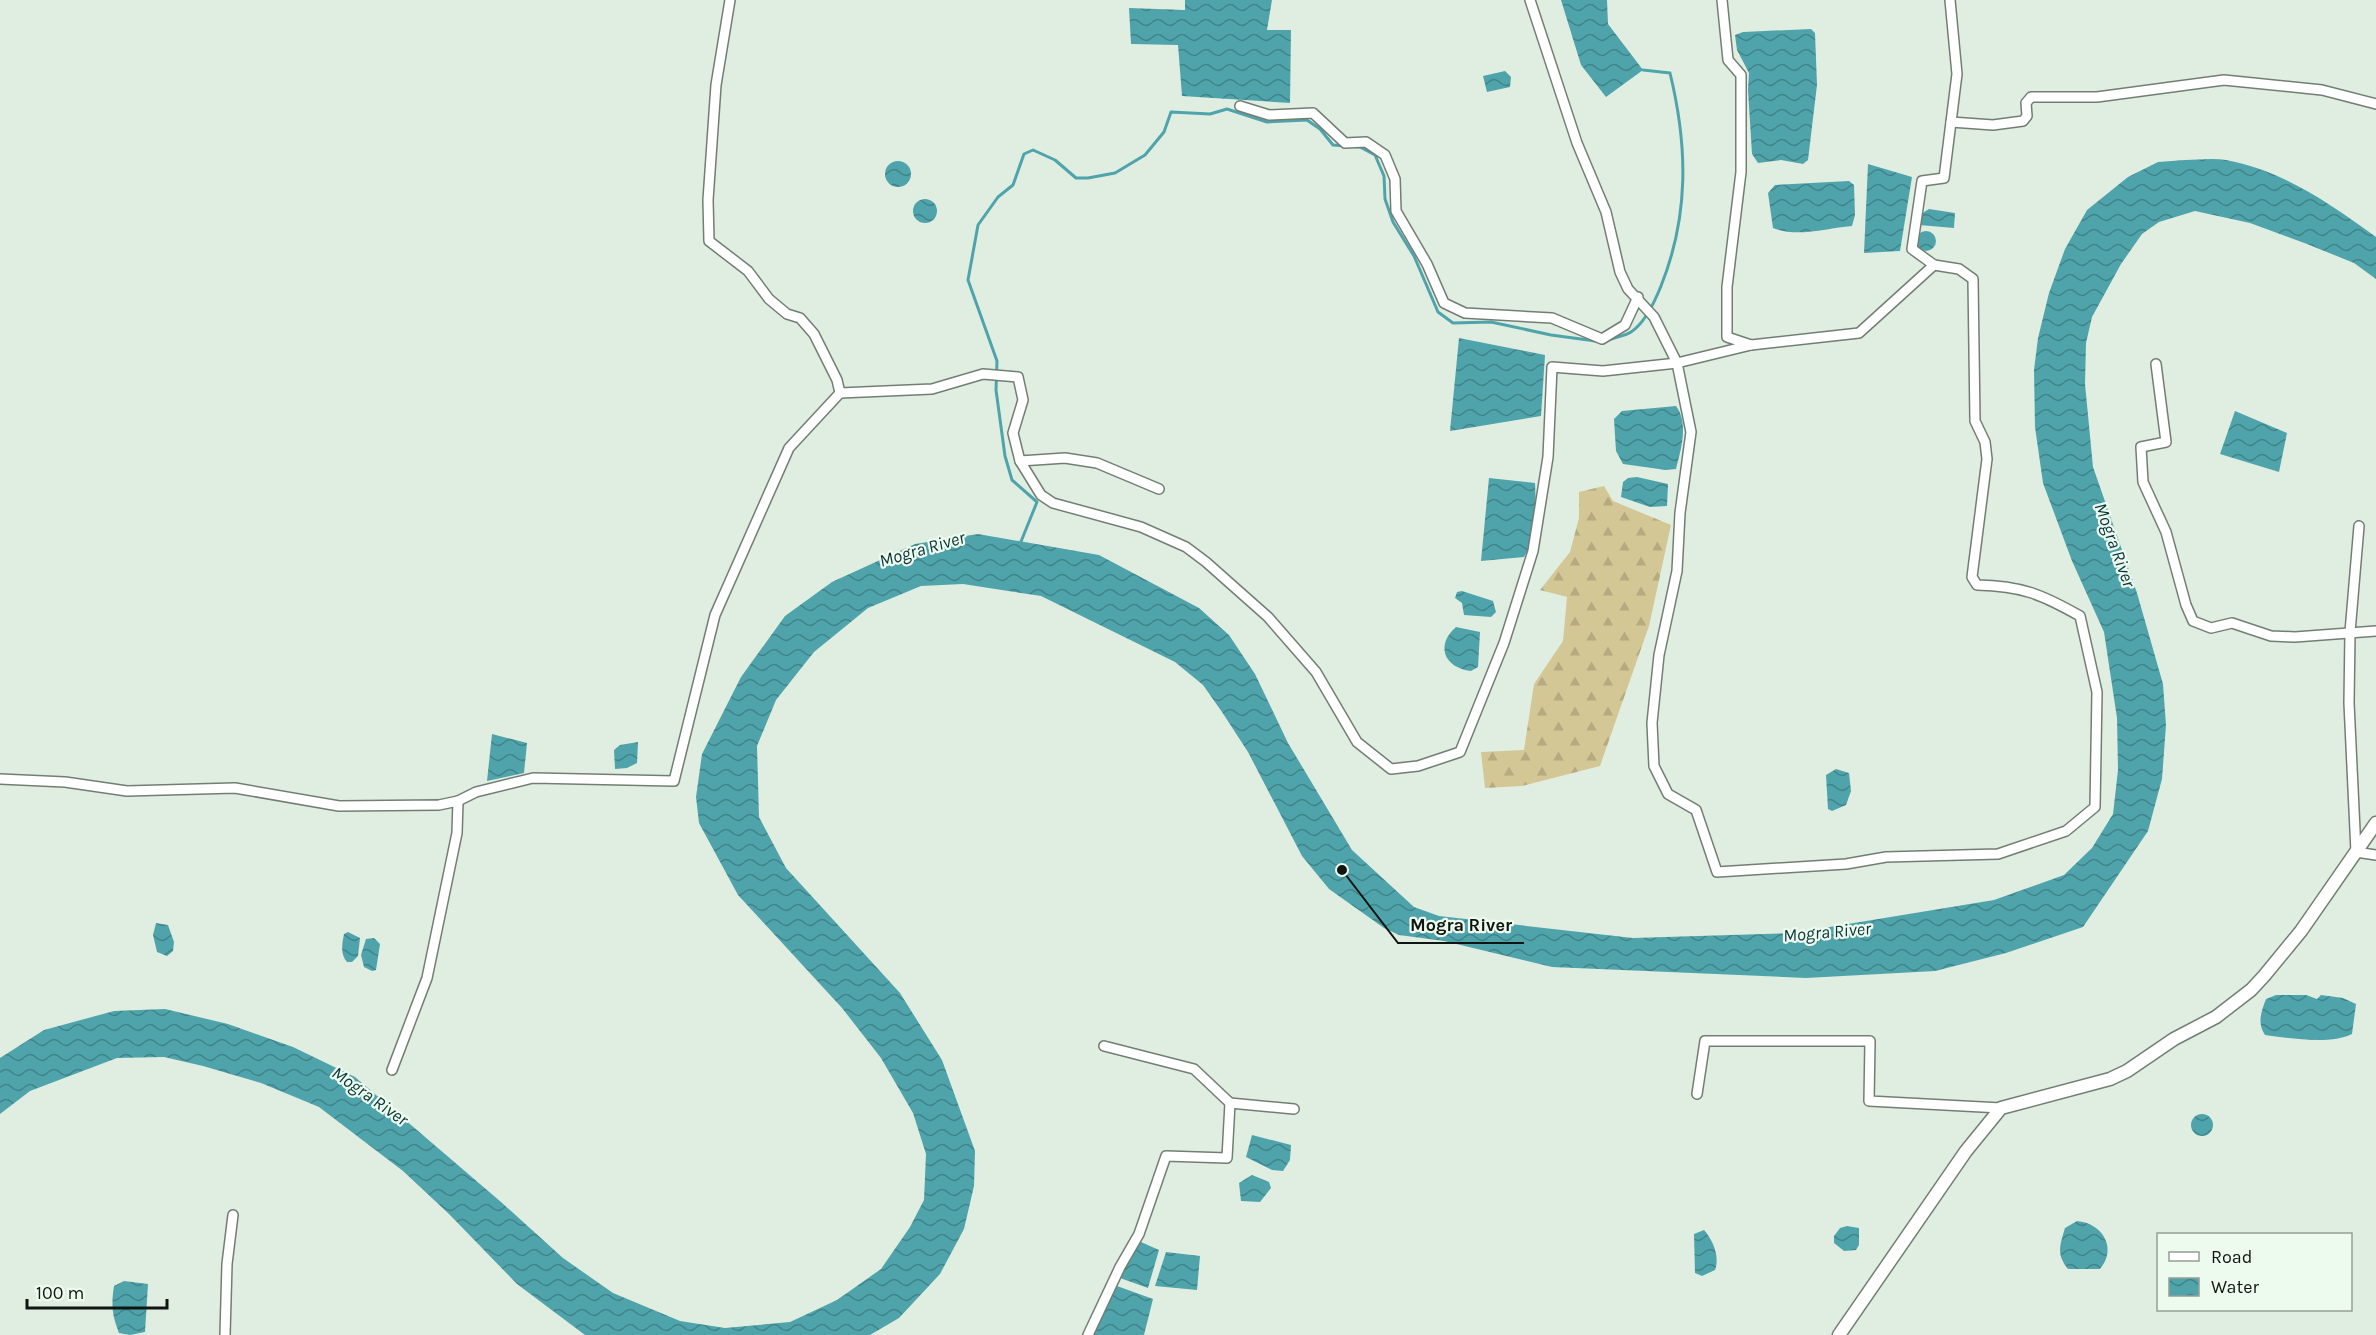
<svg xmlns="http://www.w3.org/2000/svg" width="2376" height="1335" font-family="Karla,sans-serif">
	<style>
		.forest { fill: url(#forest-firs) }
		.water { fill: url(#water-waves) }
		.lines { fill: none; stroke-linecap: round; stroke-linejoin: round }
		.stream { stroke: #4fa4ab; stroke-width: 3 }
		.street-casing { stroke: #727e74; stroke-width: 12 }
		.secondary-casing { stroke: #727e74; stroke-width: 15 }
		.street { stroke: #fff; stroke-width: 9 }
		.secondary { stroke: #fff; stroke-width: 12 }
		.labels { text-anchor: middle; stroke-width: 4.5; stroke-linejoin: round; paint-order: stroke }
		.water-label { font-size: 18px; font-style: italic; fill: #083337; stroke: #edfbef }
		.leader { fill: none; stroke: #101511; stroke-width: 2 }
		.callout-dot { fill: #101511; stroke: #edfbef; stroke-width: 2 }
		.callout-label { font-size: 18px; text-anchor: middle; font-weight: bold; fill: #101511; stroke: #edfbef; stroke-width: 4.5; stroke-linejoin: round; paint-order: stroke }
	</style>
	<defs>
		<pattern id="forest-firs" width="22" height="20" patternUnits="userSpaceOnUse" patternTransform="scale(1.5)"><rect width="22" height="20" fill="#d4c796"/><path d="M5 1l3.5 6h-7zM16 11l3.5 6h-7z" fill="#b5aa80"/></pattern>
		<pattern id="water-waves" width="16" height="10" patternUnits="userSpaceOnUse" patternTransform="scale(1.5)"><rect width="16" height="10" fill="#4fa4ab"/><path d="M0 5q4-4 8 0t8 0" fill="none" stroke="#40848a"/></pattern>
	</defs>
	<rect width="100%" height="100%" fill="#e0eee2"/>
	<!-- forest -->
	<path class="forest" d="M1604,486L1613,501L1671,525L1649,626L1600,766L1522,786L1485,788L1481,752L1524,750L1534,684L1563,641L1567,597L1540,590L1570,552L1579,518V492Z"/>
	<!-- water -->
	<g class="water">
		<path d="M1185,0H1272L1267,30H1291L1290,103L1182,96L1178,45L1131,44L1129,8L1185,10Z"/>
		<path d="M1561,0H1607L1608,24L1643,70L1606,97L1581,65Z"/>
		<path d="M1811,29L1815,33L1817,85L1808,160L1803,164L1781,160L1758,163L1752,154L1748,90L1749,73L1737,50L1735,35L1743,32Z"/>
		<path d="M1505,71L1511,77L1510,87L1487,92L1483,76Z"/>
		<path d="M2185,160C2198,160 2213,158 2226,160C2284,171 2329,203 2376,237V279L2354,263L2307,244L2250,223L2195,211L2159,222L2142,234L2121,264L2092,317L2086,343L2085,384L2093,467L2137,593L2163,684L2166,725L2162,779L2148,831L2083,927L2006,953L1935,971L1806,978L1552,967L1444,941L1399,935L1384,928L1329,889L1302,856L1248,752L1222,712L1203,685L1175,662L1041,596L963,584L921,586L868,608L814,652L776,700L757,746L759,817L786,868L900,993L942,1060L975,1151L974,1186L964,1229L940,1274L899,1318L870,1335H585L517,1284L449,1214L403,1171L319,1107L261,1083L203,1066L164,1057L117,1058L30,1091L0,1114V1058L44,1030L114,1011L165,1009L228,1024L293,1047L355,1077L501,1202L563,1258L613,1293L680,1321L725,1328L790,1322L837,1300L881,1269L910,1227L924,1200L926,1154L913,1113L881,1058L842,1008L738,895L699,823L696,797L702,754L741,677L785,616L832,582L915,544L978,534L1099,555L1199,608L1229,635L1255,674L1288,743L1352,850L1414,907L1439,916L1633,938L1793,933L1994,900L2064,875L2092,848L2113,814L2118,770L2117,718L2104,632L2072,561L2043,483L2035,427L2034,370L2038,338L2049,293L2065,249L2087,210L2128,177L2158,162Z"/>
		<circle cx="898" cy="174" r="13"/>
		<path d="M1868,164L1912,177L1900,251L1864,253Z"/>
		<path d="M1849,181L1854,185L1855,215L1852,226C1827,228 1797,238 1773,228L1768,193L1775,185Z"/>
		<circle cx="925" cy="211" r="12"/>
		<path d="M1929,209L1955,213L1954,228L1919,225C1917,216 1922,213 1929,209Z"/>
		<circle cx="1926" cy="241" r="10"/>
		<path d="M1459,338L1545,355L1541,416L1450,431Z"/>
		<path d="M1676,406C1689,423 1681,450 1676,469L1666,470L1623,464L1616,451L1614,419L1622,411Z"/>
		<path d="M2235,411L2287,433L2279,472L2220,454Z"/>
		<path d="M1637,477L1668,484L1667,506L1650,507L1621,497L1623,482L1628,478Z"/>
		<path d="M1489,478L1535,483L1537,533L1524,557L1481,561Z"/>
		<path d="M1462,591L1493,601L1496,612L1491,617L1464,615L1462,603L1455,598L1457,592Z"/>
		<path d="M1456,627L1480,632L1478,667L1471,671C1444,668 1435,645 1456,627Z"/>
		<path d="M492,734L527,743L524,773L487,781Z"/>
		<path d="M638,742L637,763L627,768L615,769L614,750L620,745Z"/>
		<path d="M1836,769L1849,773L1851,791L1846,805L1832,811L1828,809L1826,775Z"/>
		<path d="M156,923L168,925L174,942L173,951L167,956L157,952L153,935Z"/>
		<path d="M348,932L360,938L358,956L352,962H347C340,954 342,944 344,934Z"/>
		<path d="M374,938L380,944L376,970L372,971L364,967L361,955L366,939Z"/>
		<path d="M2276,995H2306L2317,999L2321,995L2343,998L2356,1004L2352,1034C2331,1045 2288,1038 2265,1035C2257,1023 2261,1012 2266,999Z"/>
		<circle cx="2202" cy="1125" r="11"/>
		<path d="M1252,1135L1291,1145L1290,1160L1283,1171L1272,1170L1246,1157Z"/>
		<path d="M1252,1175L1269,1182L1271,1188L1260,1202L1241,1201L1239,1183Z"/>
		<path d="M2077,1221C2102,1223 2118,1248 2100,1269H2068C2056,1254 2060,1245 2065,1228Z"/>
		<path d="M1847,1226L1859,1228V1245L1856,1250L1844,1251L1834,1243V1236L1840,1228Z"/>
		<path d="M1704,1230C1713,1240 1720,1257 1715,1270L1702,1276L1695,1273L1694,1234Z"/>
		<path d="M1141,1242L1159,1250L1148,1288L1120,1278L1128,1258Z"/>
		<path d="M1166,1252L1200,1256L1197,1290L1155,1286Z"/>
		<path d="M124,1281L148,1284L145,1332L130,1335L119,1333C112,1316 111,1304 114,1286Z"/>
		<path d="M1117,1286L1153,1299L1144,1335H1092L1101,1311Z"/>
	</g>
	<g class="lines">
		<!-- stream -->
		<g class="stream">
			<path d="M1609,340C1615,337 1625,336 1631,332C1645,323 1655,301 1661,286C1689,216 1688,147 1670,73L1643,70"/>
			<path d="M1020,544L1037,502L1012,480L1005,456L996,390L997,361L968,280L978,225L998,197L1013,185L1024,154L1033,150L1055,160L1076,178H1088L1115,173L1145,155L1164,132L1171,112L1210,114L1227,109L1267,122L1307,120L1320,129L1333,145L1360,147L1375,155L1384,176L1385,199L1393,222L1414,256L1438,312L1453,323L1491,322L1551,335L1603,342"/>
		</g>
		<defs>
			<g id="street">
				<path d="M1530,0L1577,143L1606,212L1620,272L1628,289L1654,317L1677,363L1691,432L1680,513L1677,571L1659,655L1652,723L1654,766L1668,794L1696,810L1717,872L1846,864L1886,857L1998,854L2066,831L2095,807L2097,692L2080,616C2041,594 2022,586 1977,585L1972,577L1987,459L1985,442L1975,421L1973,279L1959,269L1934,265"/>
				<path d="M1240,106L1269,115L1313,113L1345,143L1366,142L1385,155L1395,179L1396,211L1427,264L1444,303L1465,313L1552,318L1602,339L1625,325L1638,297"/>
				<path d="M1951,122L1993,125L2023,121L2027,116L2026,103L2031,97H2097L2224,80L2322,90L2376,104"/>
				<path d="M1751,345L1859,333L1934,265L1912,249L1922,181L1944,178L1957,74L1950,0"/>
				<path d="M2156,364L2166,442L2141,447L2143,482L2166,532L2186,605L2193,621L2211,628L2232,623L2271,636L2295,637L2376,631"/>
				<path d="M840,393L932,389L983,374L1018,377L1023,400L1013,433L1020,461L1065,458L1097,463L1159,489"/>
				<path d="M1020,461L1041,495L1053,503L1141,527L1186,547L1206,562L1268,617L1316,672L1357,742L1391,769L1418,766L1460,752L1504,643L1533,551L1548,457L1552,367L1603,371L1677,363L1751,345L1727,337V287L1741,172V75L1728,60L1722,0"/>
				<path d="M2359,526L2350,632L2349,703L2356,852L2376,855"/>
				<path d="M0,779L65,782L127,791L235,788L339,806L439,805L458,801L457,833L427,978L392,1070"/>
				<path d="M458,801L476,792L533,778L674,781L715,615L789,448L840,393L837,380L814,334L800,318L787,314L769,299L748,271L709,241L708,200L716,85L730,0"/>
				<path d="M1104,1046L1194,1069L1230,1103"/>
				<path d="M1697,1094L1705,1041H1870L1869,1101L2001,1108"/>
				<path d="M225,1335L227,1264L233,1215"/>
				<path d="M1088,1335L1120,1267L1139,1234L1166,1156L1227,1158L1230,1103L1294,1109"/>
			</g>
			<path id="secondary" d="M1839,1335L1966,1151L2001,1108L2110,1079L2127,1071L2174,1039L2216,1017L2251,990L2264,976L2301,931L2376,823"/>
		</defs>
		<!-- street casing -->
		<use href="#street" class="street-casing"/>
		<!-- secondary casing -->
		<use href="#secondary" class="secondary-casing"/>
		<!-- street -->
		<use href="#street" class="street"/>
		<!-- secondary -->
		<use href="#secondary" class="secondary"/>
	</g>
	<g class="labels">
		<!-- water labels -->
		<g class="water-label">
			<text transform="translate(2115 545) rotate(70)" y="6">Mogra River</text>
			<text transform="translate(922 549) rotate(-16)" y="6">Mogra River</text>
			<text transform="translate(1827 932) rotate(-5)" y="6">Mogra River</text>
			<text transform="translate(370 1096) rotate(35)" y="6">Mogra River</text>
		</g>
	</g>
	<!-- callouts -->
	<path class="leader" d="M1342 870L1398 943H1524"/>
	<circle class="callout-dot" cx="1342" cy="870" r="6"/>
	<g class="callout-label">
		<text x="1461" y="931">Mogra River</text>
	</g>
	<!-- legend -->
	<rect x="2157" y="1233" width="195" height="78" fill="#edfbef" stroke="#959f96" stroke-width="1.5"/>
	<rect x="2169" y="1252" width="30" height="9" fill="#ffffff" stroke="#959f96" stroke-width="1.5"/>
	<text x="2211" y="1263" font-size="18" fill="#101511">Road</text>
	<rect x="2169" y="1278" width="30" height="18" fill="url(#water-waves)" stroke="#959f96" stroke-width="1.5"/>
	<text x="2211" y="1293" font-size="18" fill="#101511">Water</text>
	<!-- scale -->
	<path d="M27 1299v9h140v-9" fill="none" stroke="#101511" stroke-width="3"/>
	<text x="36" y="1299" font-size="18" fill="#101511" stroke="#edfbef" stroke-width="4.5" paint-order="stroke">100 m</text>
</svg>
